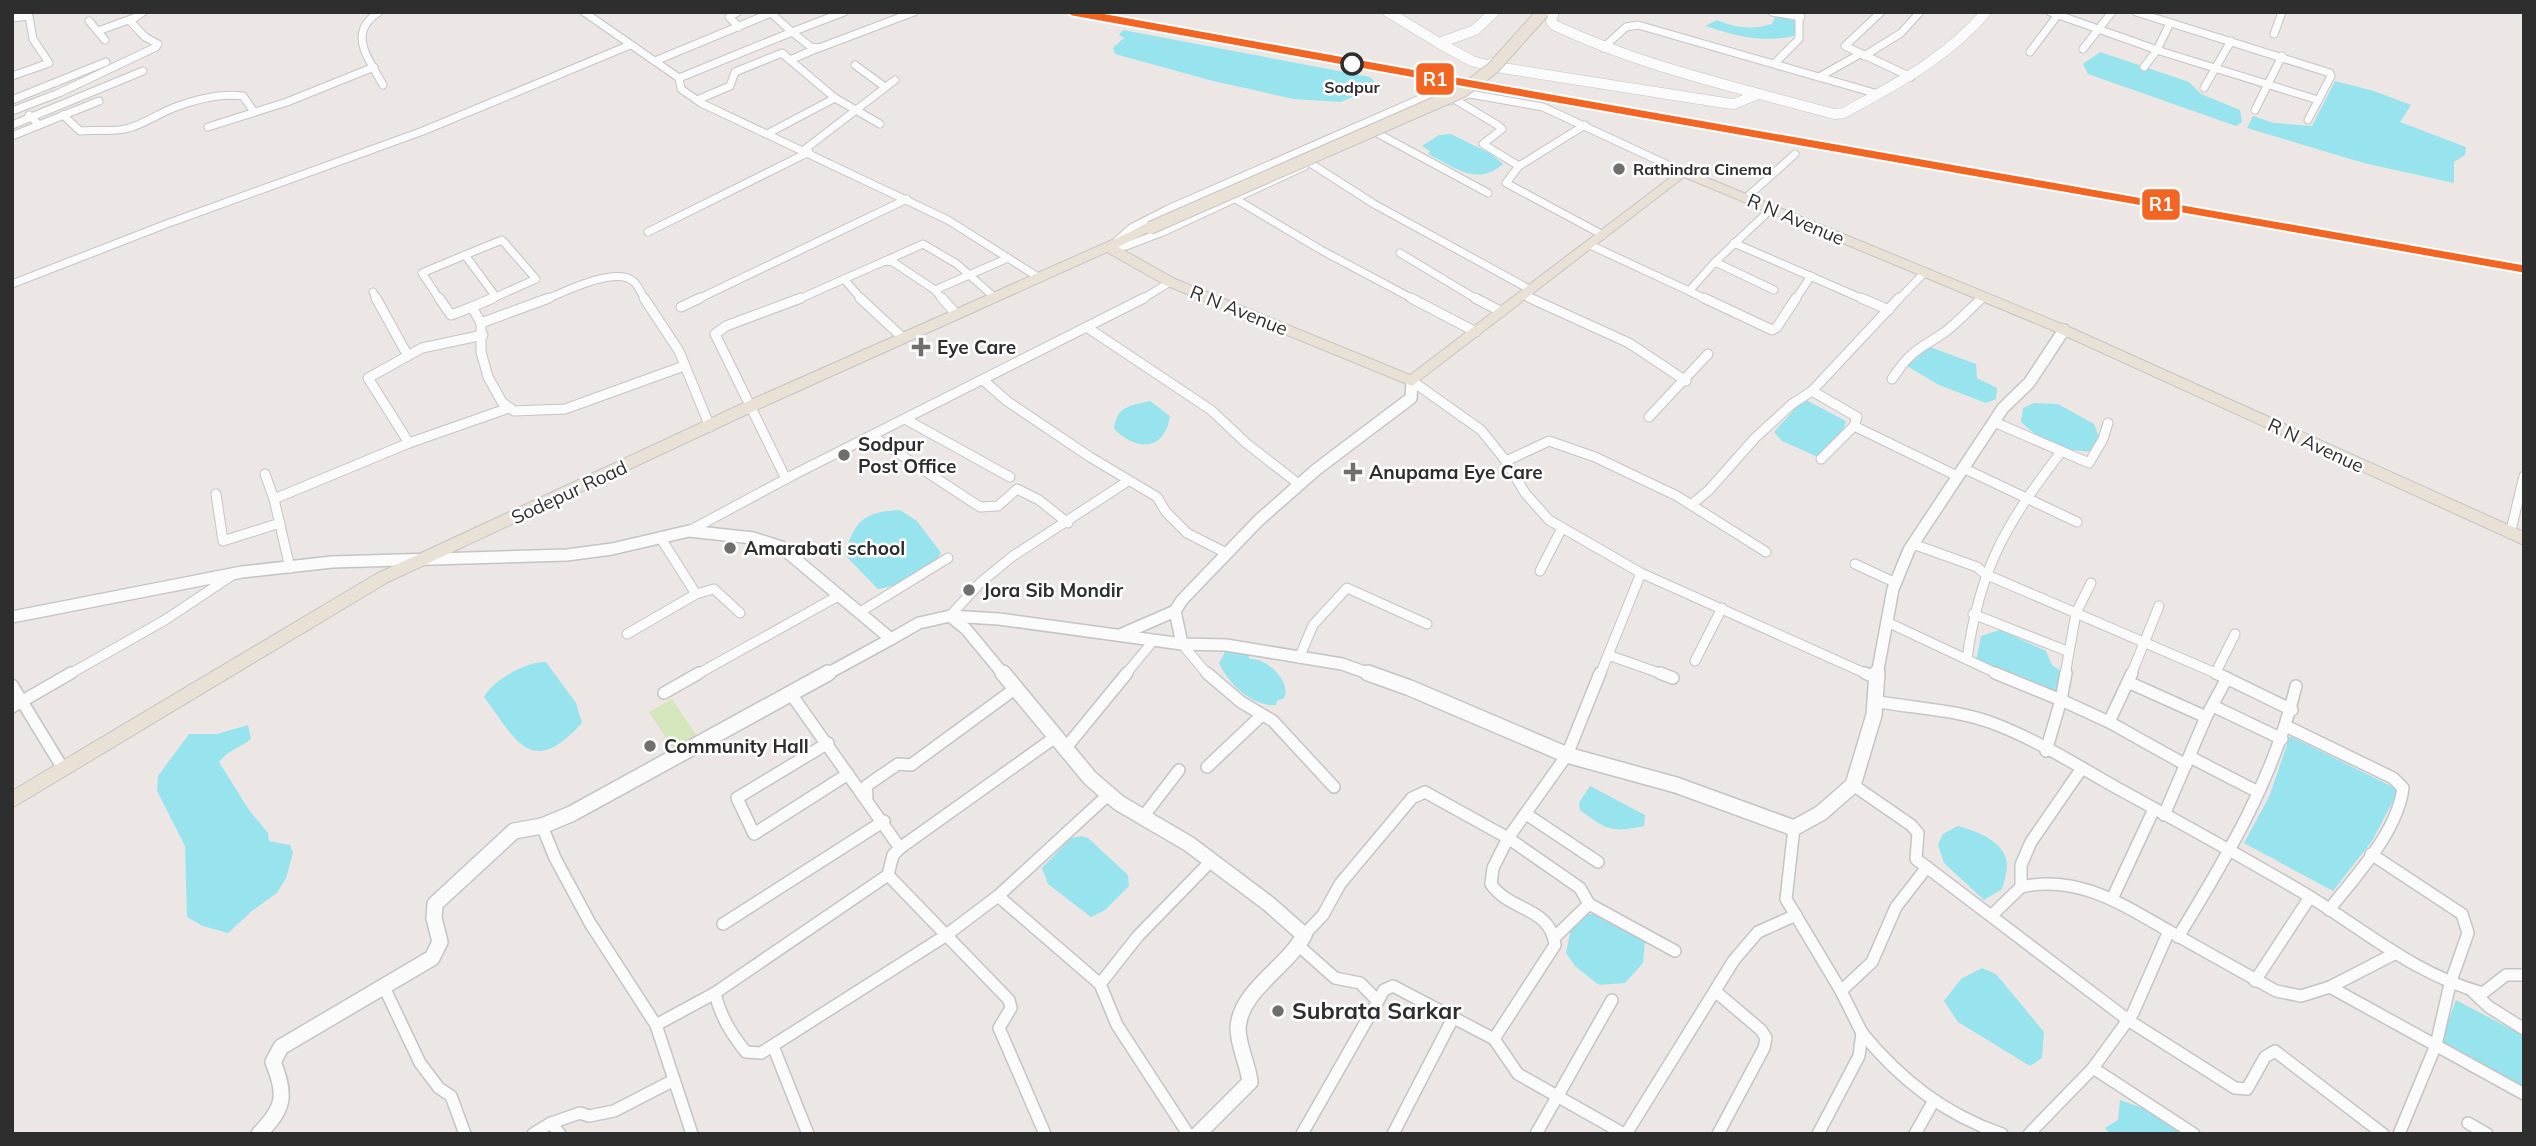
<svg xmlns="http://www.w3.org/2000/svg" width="2536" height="1146" font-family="Mulish,sans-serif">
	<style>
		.green { fill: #d3e6bc }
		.water { fill: #97e3ee }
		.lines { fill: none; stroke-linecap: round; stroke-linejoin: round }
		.minor-far2-casing { stroke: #c5c4c5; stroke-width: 9 }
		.minor-far1-casing { stroke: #c5c4c5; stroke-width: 11 }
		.minor-casing { stroke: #c5c4c5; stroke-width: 14 }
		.tertiary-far2-casing { stroke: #c5c4c5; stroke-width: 11 }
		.tertiary-far1-casing { stroke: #c5c4c5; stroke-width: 14 }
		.tertiary-casing { stroke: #c5c4c5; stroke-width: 18 }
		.primary-casing { stroke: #c6c4c4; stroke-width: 2 }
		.minor-far2 { stroke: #fcfbfb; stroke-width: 7 }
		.minor-far1 { stroke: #fcfbfb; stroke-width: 9 }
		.minor { stroke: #fcfbfb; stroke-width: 11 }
		.tertiary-far2 { stroke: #fcfbfb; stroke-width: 10 }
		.tertiary-far1 { stroke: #fcfbfb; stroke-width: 11 }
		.tertiary { stroke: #fcfbfb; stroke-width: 15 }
		.primary { fill: #e9e1d5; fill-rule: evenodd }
		.rail-casing { stroke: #dfdfe1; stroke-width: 4.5 }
		.rail { stroke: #fff; stroke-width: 2.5; stroke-dasharray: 8; stroke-linecap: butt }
		.primary-bridge-casing { stroke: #c6c4c4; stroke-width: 14; stroke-linecap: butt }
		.primary-bridge { stroke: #e9e1d5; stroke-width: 12 }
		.rail-1-casing { stroke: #fff; stroke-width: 11 }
		.rail-1 { stroke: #f26522; stroke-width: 7 }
		.stop-dot { fill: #fff; stroke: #2e2e2e; stroke-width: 3.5 }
		.poi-dot { fill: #706f6e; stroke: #fff; stroke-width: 2.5 }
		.labels { text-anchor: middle; stroke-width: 5; stroke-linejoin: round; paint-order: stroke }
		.far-stop-label { font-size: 16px; font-weight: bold; fill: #2e2e2e; stroke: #fff }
		.far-poi-label { font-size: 16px; font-weight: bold; fill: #2e2e2e; stroke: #fff; text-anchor: start }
		.street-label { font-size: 19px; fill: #2e2e2e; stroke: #fff }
		.poi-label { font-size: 19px; font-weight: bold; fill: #2e2e2e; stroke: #fff; text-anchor: start }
		.near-poi-label { font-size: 23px; font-weight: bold; fill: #2e2e2e; stroke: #fff; text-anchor: start }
		.line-badge { stroke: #fff; stroke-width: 2.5 }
		.badge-label { font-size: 19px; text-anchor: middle; font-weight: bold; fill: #fff }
	</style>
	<rect width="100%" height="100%" fill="#ece7e4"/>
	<!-- green -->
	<path class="green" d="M672,699L697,736L674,750L649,712Z"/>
	<!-- water -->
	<g class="water">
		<path d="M1776,15L1797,18L1798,29L1794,36C1761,43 1736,36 1705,26L1717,20C1736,28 1751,30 1772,24Z"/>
		<path d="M1123,30L1370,77L1375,82L1364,92L1341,102L1294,99L1213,81L1115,54L1113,48L1124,38L1119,35Z"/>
		<path d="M2100,52L2189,82L2201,94L2240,110L2242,122L2236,126L2088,74L2083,64Z"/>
		<path d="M2335,81L2374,91L2411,105L2400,122L2466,147L2465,155L2454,162V183L2364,163L2247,128L2253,116L2274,123L2312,126Z"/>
		<path d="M1451,134L1491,154L1503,164C1477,187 1454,167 1428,154L1430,151L1422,146L1439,135Z"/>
		<path d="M1930,347L1976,364L1977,378L1997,388L1996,399L1986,403L1939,385L1907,366Z"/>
		<path d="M1804,399L1846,421L1839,445L1818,457L1782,441L1774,432Z"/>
		<path d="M1150,401L1170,416C1164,452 1137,451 1114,429C1117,405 1130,406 1150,401Z"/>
		<path d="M2034,403L2058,404L2094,424L2099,437L2093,451C2064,453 2042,442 2021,422L2023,408Z"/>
		<path d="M900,510L917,521L941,553C928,573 901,585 878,589L845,555C854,521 863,512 900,510Z"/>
		<path d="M2000,630L2046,651L2052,665L2064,673L2060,697L1976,661L1981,636Z"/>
		<path d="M1232,650H1244L1250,659C1266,657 1292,682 1284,698L1277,701L1276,705C1252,707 1228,683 1219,663L1225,652Z"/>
		<path d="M546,662L576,703L582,723C531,779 517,741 484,697C493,680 527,661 546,662Z"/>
		<path d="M248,725L251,739C240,748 227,751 219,762L249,810L268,833L269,841L290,845L293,853L286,878L277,893L252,911L228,933L203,926L187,917L185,846L157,791L158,776L189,734H217Z"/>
		<path d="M2290,736L2399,790L2372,841L2333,891L2244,843L2269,797Z"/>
		<path d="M1590,786L1645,815L1644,826C1611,833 1607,830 1580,810L1579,803Z"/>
		<path d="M1958,826C1977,831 2007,842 2007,866C2007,873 2004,882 2002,889L1984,900L1944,863L1938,845L1943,834Z"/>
		<path d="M1081,836L1088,838L1128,875L1129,886L1105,910L1091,917L1048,884L1042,868L1071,838Z"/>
		<path d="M1587,914H1595L1645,941L1643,963L1625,983L1599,985L1575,966L1566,953L1572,924Z"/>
		<path d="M1982,968L1996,974L2044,1032L2042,1058L2030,1066L1958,1022L1944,1001L1961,979Z"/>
		<path d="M2456,1000L2524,1036V1089L2441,1041Z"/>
		<path d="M2120,1100L2157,1113L2181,1134H2110L2105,1128L2118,1120Z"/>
	</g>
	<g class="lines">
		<defs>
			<g id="minor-far2">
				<path d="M379,12C346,33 369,59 383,85"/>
				<path d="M584,12L679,78L681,89L701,103L948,220L1038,277"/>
				<path d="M738,12L729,17L739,27"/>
				<path d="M773,12L771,13L792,32L844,12"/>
				<path d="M1772,12L1801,17"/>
				<path d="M1881,12L1845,46L1911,77"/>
				<path d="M2050,12L2163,52L2318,100"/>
				<path d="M2136,12L2330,73L2331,76L2308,120"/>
				<path d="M12,18L29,16L33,39L49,63L12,76"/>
				<path d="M89,21L105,40"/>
				<path d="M98,31L131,19"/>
				<path d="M2274,34L2282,12"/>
				<path d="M818,48L790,60L835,98L880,124"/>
				<path d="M1603,48L1626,27L1638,25L1878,94"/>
				<path d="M2083,49L2112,12"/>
				<path d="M2030,52L2060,12"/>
				<path d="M1864,56L1901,33L1920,12"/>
				<path d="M655,61L771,13"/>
				<path d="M1775,63L1799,39V12"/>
				<path d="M855,65L885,87"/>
				<path d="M2144,67L2157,50L2170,23"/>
				<path d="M1819,77L1860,54"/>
				<path d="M679,78L792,32L811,47L819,48L914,12"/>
				<path d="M2204,88L2231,41"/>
				<path d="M12,100L106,62"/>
				<path d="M697,100L730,86L735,72L782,53L790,60"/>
				<path d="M1450,101L1454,99L1499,126L1502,129L1483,144L1519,166"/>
				<path d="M2255,110L2282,56"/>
				<path d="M12,111L59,93L156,47L158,44L145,37L130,21L143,12"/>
				<path d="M29,115L39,125L99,101"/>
				<path d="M63,115L80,131C96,129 113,133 129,128C144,124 158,114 173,108C194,100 221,93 243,96L254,112"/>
				<path d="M12,125L143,71"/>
				<path d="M1585,125L1519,166L1506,183L1603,235"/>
				<path d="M208,127L287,102L374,67"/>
				<path d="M1377,133L1488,193"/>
				<path d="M767,134L835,98"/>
				<path d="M12,136L39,125"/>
				<path d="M804,150L895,80"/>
				<path d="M1310,163L1374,204L1531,290"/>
				<path d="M1234,198L1321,250L1415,300"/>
				<path d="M1746,198L1795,154"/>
				<path d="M1771,209L1715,262L1774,290"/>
				<path d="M648,232L809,152"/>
				<path d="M1734,243L1865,300"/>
				<path d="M1590,245L1689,291"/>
				<path d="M1111,246L1131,228L1168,209L1436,92L1454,99L1470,94L1543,107L1683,172"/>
				<path d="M1109,248L1126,246L1163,232L1305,166"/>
				<path d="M1400,253L1478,300"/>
				<path d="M465,255L502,240L536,279L489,300"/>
				<path d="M885,261L923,244L957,264L994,297"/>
				<path d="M12,284L169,223L423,131L630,45"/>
				<path d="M935,290L1008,258"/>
				<path d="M373,292L377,300"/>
				<path d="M1524,295L1534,300"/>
				<path d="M440,300L422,273L465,255L496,297"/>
				<path d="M545,300C564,292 615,266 633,281C638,285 642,294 645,300"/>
				<path d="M696,300L907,199"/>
				<path d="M797,300L844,279"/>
				<path d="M862,300L844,279L885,261L893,262L935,290L943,300"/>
				<path d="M1141,300L1170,282"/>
				<path d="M1707,300L1689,291L1715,262"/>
				<path d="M1795,300L1811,276"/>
				<path d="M1898,300L1925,272"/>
				<path d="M1980,300L1983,297"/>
			</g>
			<g id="minor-far1">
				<path d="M376,298L408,356"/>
				<path d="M439,298L451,315L472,307L481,323"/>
				<path d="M549,298L481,323V352L488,377L502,402L514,411L565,409L684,366"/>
				<path d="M644,298L679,351L710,427"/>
				<path d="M860,298L903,338"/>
				<path d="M942,298L956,314"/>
				<path d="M1411,298L1476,332"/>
				<path d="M1475,298L1502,312"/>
				<path d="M1530,298L1629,343L1686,381"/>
				<path d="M1704,298L1772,330L1777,327L1796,298"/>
				<path d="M1861,298L1889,310"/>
				<path d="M472,307L493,298"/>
				<path d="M681,307L700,298"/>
				<path d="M1088,328L1211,410L1246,443L1300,485"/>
				<path d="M1892,379C1912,349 1917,351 1945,332C1958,322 1970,309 1982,298"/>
				<path d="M983,380L1007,401L1090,457L1157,497L1166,512L1187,533L1226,553"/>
				<path d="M1412,381L1481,430L1506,461L1525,493L1549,520L1641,573L1869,675"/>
				<path d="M1812,391L1857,417L1854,426L1957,476"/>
				<path d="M1649,417L1708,354"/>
				<path d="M905,419L1010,477"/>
				<path d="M1994,422L2089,463L2103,439L2108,423"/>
				<path d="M872,436L980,507L998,506L1017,489L1039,500L1068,523"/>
				<path d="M409,443L368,378L422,348L483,335"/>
				<path d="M1821,459L1854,426"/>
				<path d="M1506,461L1549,441L1595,457L1677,496L1766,552"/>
				<path d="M1963,468L2077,522"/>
				<path d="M265,474L274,499L290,568"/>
				<path d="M786,479L715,334L726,326L801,298"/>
				<path d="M216,494L223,541L280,523"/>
				<path d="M274,499L409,443L506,409"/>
				<path d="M1691,505L1709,490L1755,438L1792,404L1812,391L1899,298"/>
				<path d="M689,531L795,474L1144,298"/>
				<path d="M2510,534L2524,476"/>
				<path d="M660,537L696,594L714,589L740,613"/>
				<path d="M1913,544L1977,567L1985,574L2220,675"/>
				<path d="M1855,564L1896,583"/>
				<path d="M1540,571L1562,528"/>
				<path d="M860,612L948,558"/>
				<path d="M1973,614L2067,651"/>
				<path d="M950,616L981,582L1013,556L1128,481"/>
				<path d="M1887,622L2000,675"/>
				<path d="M627,634L696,594"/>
				<path d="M1182,644L1208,675"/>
				<path d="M1608,655L1665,675"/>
				<path d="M1299,658L1313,625L1347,588L1427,624"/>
				<path d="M1967,658C1980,567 2006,524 2061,452"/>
				<path d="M1695,661L1722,608"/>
				<path d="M2215,674L2235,634"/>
				<path d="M68,675L165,620L231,576"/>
				<path d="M696,675L840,595"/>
				<path d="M1125,675L1154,640"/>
				<path d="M1600,675L1641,573"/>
				<path d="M2065,675L2076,613L2091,583"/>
				<path d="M2131,675L2159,606"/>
			</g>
			<g id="minor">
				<path d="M1207,673L1241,702L1273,721L1334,787"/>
				<path d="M1660,673L1673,678"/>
				<path d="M1865,673L1876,678"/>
				<path d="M1995,673L2061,700L2066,673"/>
				<path d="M2216,673L2292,710"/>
				<path d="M2128,682L2206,717"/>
				<path d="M12,685L59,762"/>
				<path d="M664,693L699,673"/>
				<path d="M791,694L900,848L893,855L888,875L1009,1000L1011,1008L999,1028L1045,1134"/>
				<path d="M1875,701C1915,709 1957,709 1995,724C2037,740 2078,766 2117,788C2181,823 2245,858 2307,895C2366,931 2416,975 2483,993L2506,975H2524"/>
				<path d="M2213,706L2282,739"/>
				<path d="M12,707L71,673"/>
				<path d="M2109,722L2132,673"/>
				<path d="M2288,727L2393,778L2403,788C2397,833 2356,875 2329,910"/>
				<path d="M828,743L737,798L754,834L848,774"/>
				<path d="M1064,750L1127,673"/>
				<path d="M2046,751L2061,700L2109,722L2186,765"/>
				<path d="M2190,757L2258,792"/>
				<path d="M1207,767L1262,715"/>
				<path d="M1853,785L1911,825L1918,833L1916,859L2128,1020L2235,1088L2247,1089L2265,1057L2275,1051L2383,1134"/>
				<path d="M867,797L866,786L898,764L911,765L1016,688"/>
				<path d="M1526,814L1598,862"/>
				<path d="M2164,815L2206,717L2227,678"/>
				<path d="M1143,817L1179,770"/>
				<path d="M542,826L555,858L590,923L656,1025L692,1134"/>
				<path d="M1794,828L1786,899L1841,991L1862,1033L1859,1056L1818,1134"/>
				<path d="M900,848L1054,738"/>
				<path d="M2371,854L2462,914L2468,933L2450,984L2436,1045L2399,1134"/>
				<path d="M2021,887V865L2031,842L2082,768"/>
				<path d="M998,896L1100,984"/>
				<path d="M2112,899L2154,809"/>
				<path d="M1992,915L2021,887C2077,874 2122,904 2169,931L2133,1013L2093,1068L2029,1134"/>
				<path d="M723,924L884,821"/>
				<path d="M2169,931L2276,991L2301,996L2330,987L2524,1094"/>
				<path d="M1304,935L1323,915L1340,884L1412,798L1425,792L1508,838L1567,755L1600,673"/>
				<path d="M1556,936L1589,904L1675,951"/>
				<path d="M2178,937C2227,857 2274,778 2296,686"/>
				<path d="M1299,946L1335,978L1360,983L1378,1001"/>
				<path d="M2255,981L2310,897"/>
				<path d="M384,987L420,1063L439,1088L451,1096L465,1134"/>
				<path d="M2330,987L2394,954"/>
				<path d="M1715,991L1761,1030L1766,1038L1764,1048L1718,1134"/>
				<path d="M1841,991L1872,962L1896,907L1927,867"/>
				<path d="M2473,992L2489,1007L2524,1029"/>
				<path d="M715,993L888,875"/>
				<path d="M656,1025L715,993C720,1016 731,1034 746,1052L761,1053L945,936L998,896L1109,794"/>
				<path d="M1862,1033C1901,1080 1944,1114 2002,1134"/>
				<path d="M1494,1039L1555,945C1550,906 1510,912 1491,884L1493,868L1508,838L1580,888L1589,904"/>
				<path d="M773,1046L808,1134"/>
				<path d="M2093,1068L2194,1134"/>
				<path d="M551,1123L580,1113L589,1116L614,1111L674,1080"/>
				<path d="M2468,1123L2487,1134"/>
				<path d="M533,1134L551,1123L560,1134"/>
				<path d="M1188,1134L1117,1025L1100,984L1138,936L1211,861"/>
				<path d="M1302,1134L1384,990L1393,986L1494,1039L1518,1074L1624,1134"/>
				<path d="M1393,1134L1453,1018"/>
				<path d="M1536,1134L1612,1000"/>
				<path d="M1626,1134L1734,960L1758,932L1796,915"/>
				<path d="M1915,1134L1933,1102"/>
			</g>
			<g id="tertiary-far2">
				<path d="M1388,12L1439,43L1475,30L1494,12"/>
				<path d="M1554,12L1551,21L1554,25C1643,67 1739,88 1834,114L1844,113C1896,84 1947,58 1986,12"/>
				<path d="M1439,43L1472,61L1490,66"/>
				<path d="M1492,63L1490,66L1725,103L1734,104L1758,94"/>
			</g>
			<g id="tertiary-far1">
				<path d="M950,616L966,629L1004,675"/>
				<path d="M12,617L242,572L332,562L567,555L612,549L689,531L753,538L781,547L891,639L919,623L950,616L999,619L1182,644L1226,645L1342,664L1373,675"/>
				<path d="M1120,635L1175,611"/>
				<path d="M1182,644L1175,611L1182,600L1259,520L1317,469L1411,398L1412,381"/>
				<path d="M825,675L891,639"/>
				<path d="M1877,675L1893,589L1909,550L2003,408L2029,383L2064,330"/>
			</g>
			<g id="tertiary">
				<path d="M1003,673L1090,778L1119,803L1189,844L1269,904L1304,935C1288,967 1240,990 1238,1028C1238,1046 1248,1064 1250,1082L1198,1134"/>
				<path d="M1368,673L1410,688L1567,755L1676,785L1794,828L1821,813L1853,785L1874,715L1877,673"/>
				<path d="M259,1134C284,1108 287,1096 273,1062L281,1047L432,958L440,942L434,918L435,904L514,831L542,826L571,814L828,673"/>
			</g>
			<path id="primary" d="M1683,168L2069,327L2524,532V545L2059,333L1684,177L1412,386L1165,285L1107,252L756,410L388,582L12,808V791L376,574L746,402L1146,225H1154L1156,228L1118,247L1175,279L1410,375Z"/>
		</defs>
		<!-- minor-far2 casing -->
		<use href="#minor-far2" class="minor-far2-casing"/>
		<!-- minor-far1 casing -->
		<use href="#minor-far1" class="minor-far1-casing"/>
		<!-- minor casing -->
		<use href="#minor" class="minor-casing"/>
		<!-- tertiary-far2 casing -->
		<use href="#tertiary-far2" class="tertiary-far2-casing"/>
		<!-- tertiary-far1 casing -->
		<use href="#tertiary-far1" class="tertiary-far1-casing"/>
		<!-- tertiary casing -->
		<use href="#tertiary" class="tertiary-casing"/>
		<!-- primary casing -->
		<use href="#primary" class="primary-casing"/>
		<!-- minor-far2 -->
		<use href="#minor-far2" class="minor-far2"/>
		<!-- minor-far1 -->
		<use href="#minor-far1" class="minor-far1"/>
		<!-- minor -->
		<use href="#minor" class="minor"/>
		<!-- tertiary-far2 -->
		<use href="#tertiary-far2" class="tertiary-far2"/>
		<!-- tertiary-far1 -->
		<use href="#tertiary-far1" class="tertiary-far1"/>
		<!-- tertiary -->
		<use href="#tertiary" class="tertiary"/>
		<!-- primary -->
		<use href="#primary" class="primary"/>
		<defs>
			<path id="rail" d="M1073,12C1556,101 2040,183 2524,269"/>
		</defs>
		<!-- rail casing -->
		<use href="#rail" class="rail-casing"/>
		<!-- rail -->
		<use href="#rail" class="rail"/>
		<defs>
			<path id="primary-bridge" d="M1150,228L1463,91L1493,68L1543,12"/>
		</defs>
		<!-- primary-bridge casing -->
		<use href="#primary-bridge" class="primary-bridge-casing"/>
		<!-- primary-bridge -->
		<use href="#primary-bridge" class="primary-bridge"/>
		<defs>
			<path id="rail-1" d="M1073,12C1556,101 2040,183 2524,269"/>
		</defs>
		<!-- rail-1 casing -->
		<use href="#rail-1" class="rail-1-casing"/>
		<!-- rail-1 -->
		<use href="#rail-1" class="rail-1"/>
	</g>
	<!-- markers -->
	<circle class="stop-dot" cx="1352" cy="64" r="10"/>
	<g class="poi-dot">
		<circle cx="1619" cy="169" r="7"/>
		<path d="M917.5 336.5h7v7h7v7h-7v7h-7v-7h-7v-7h7z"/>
		<circle cx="844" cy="455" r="7"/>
		<path d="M1349.5 461.5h7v7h7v7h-7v7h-7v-7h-7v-7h7z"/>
		<circle cx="730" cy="548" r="7"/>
		<circle cx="969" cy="590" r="7"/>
		<circle cx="650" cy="746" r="7"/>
		<circle cx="1278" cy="1011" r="7"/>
	</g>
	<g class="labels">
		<!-- far-stop labels -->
		<g class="far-stop-label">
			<text x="1352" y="93">Sodpur</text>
		</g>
		<!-- far-poi labels -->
		<g class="far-poi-label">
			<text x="1633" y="175">Rathindra Cinema</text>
		</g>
		<!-- street labels -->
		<g class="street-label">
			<text transform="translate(1796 219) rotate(23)" y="7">R N Avenue</text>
			<text transform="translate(1239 310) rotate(22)" y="7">R N Avenue</text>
			<text transform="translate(2316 445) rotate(25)" y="7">R N Avenue</text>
			<text transform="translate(569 492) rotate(-25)" y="7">Sodepur Road</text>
		</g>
		<!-- poi labels -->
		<g class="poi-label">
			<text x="937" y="354">Eye Care</text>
			<text x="858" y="451">Sodpur<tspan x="858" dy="22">Post Office</tspan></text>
			<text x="1369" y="479">Anupama Eye Care</text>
			<text x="744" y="555">Amarabati school</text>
			<text x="983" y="597">Jora Sib Mondir</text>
			<text x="664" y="753">Community Hall</text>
		</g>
		<!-- near-poi labels -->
		<g class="near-poi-label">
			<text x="1292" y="1019">Subrata Sarkar</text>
		</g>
	</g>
	<g class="line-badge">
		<rect x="1415" y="62" width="40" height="34" rx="7" fill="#f26522"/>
		<rect x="2141" y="188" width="40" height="33" rx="7" fill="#f26522"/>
	</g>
	<g class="badge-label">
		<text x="1435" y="86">R1</text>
		<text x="2161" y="211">R1</text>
	</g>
	<!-- border -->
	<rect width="2536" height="1146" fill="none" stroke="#2e2e2e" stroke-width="28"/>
</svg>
